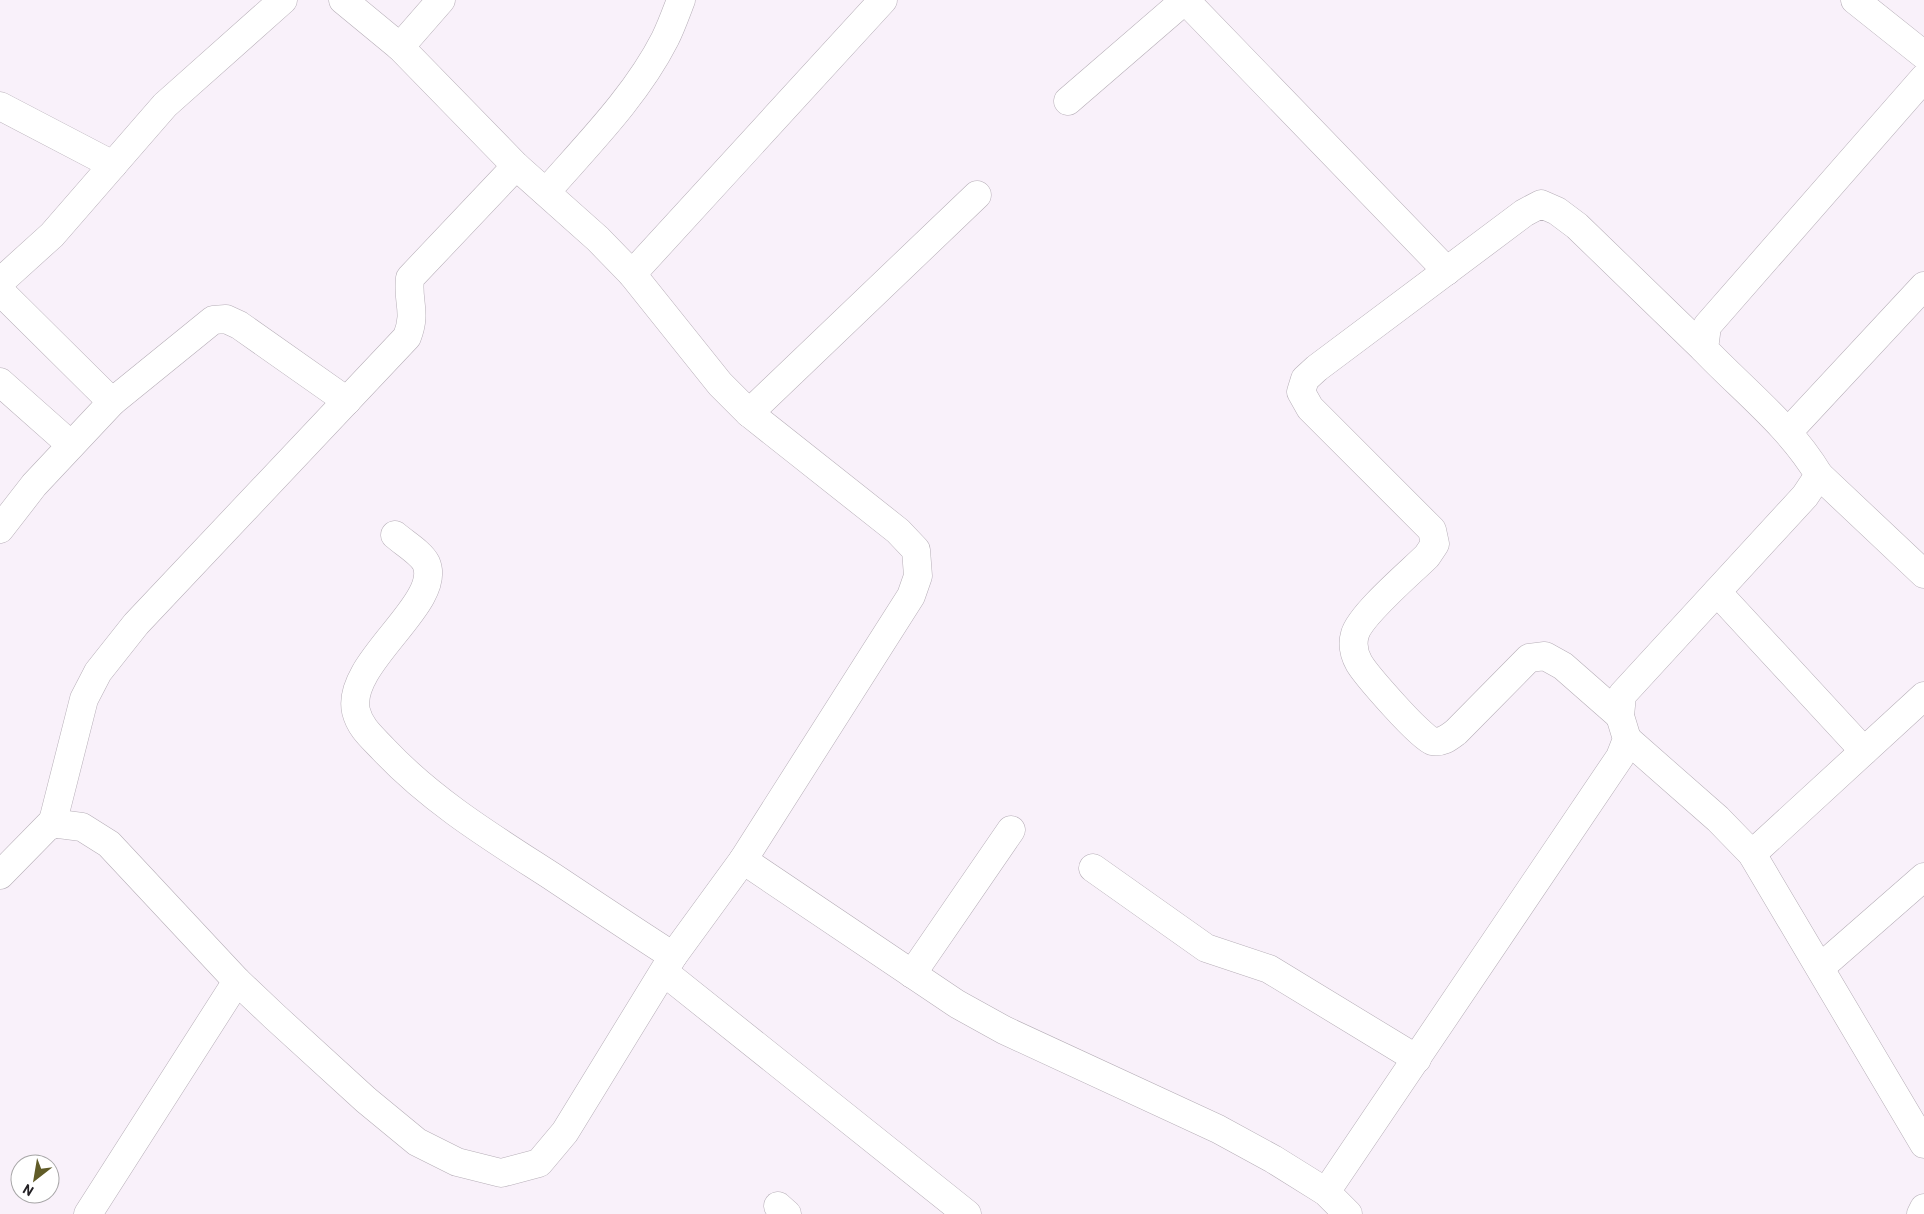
<svg xmlns="http://www.w3.org/2000/svg" width="1924" height="1214" font-family="Barlow,sans-serif">
	<style>
		.lines { fill: none; stroke-linecap: round; stroke-linejoin: round }
		.street-casing { stroke: #b6aeb7; stroke-width: 29 }
		.street { stroke: #fff; stroke-width: 28 }
	</style>
	<rect width="100%" height="100%" fill="#f9f1fa"/>
	<g class="lines">
		<defs>
			<g id="street">
				<path d="M1185,0L1447,271"/>
				<path d="M1855,0L1924,55"/>
				<path d="M400,47L441,0"/>
				<path d="M1068,101L1185,0"/>
				<path d="M0,106L113,165"/>
				<path d="M546,192C588,144 636,96 665,39C671,27 676,13 681,0"/>
				<path d="M632,274L883,0"/>
				<path d="M0,282L52,235L165,105L283,0"/>
				<path d="M0,291L112,402"/>
				<path d="M0,382L71,445"/>
				<path d="M749,413L977,195"/>
				<path d="M1788,432L1924,286"/>
				<path d="M1819,475L1924,574"/>
				<path d="M0,529L34,485L112,402L213,320L226,319L239,325L347,401"/>
				<path d="M395,535C404,543 421,553 426,563C444,603 345,663 356,711C360,728 373,738 384,750C434,803 496,840 556,879C595,905 634,931 673,956"/>
				<path d="M1717,592L1864,751"/>
				<path d="M1620,716L1563,666L1545,656L1529,658L1456,732C1448,738 1442,743 1432,741C1421,738 1366,675 1359,663C1354,654 1352,644 1355,634C1361,614 1411,572 1427,556L1435,544L1432,530L1310,408L1301,392L1305,379L1317,368L1524,213L1541,204L1557,211L1577,226L1704,349"/>
				<path d="M1627,739L1718,819L1752,854L1924,1144"/>
				<path d="M52,825L84,699L98,672L136,624L407,337C417,311 407,303 410,278L516,166"/>
				<path d="M1752,854L1924,696"/>
				<path d="M743,860L957,1004L1004,1030L1218,1129L1273,1159L1326,1192L1348,1214"/>
				<path d="M1093,868L1206,948L1269,969L1417,1059"/>
				<path d="M0,875L51,823L82,827L109,844L237,981L274,1016L366,1100L417,1142L457,1162L501,1173L539,1163L565,1132L673,956L743,860L911,596L918,576L916,550L898,531L749,413L720,384L632,274L598,239L516,166L400,47L343,0"/>
				<path d="M1821,967L1924,877"/>
				<path d="M664,972L967,1214"/>
				<path d="M912,974L1011,830"/>
				<path d="M1326,1192L1620,757L1627,739L1620,716L1622,695L1805,496L1819,475C1790,426 1743,390 1704,349L1707,326L1924,78"/>
				<path d="M778,1206L787,1214"/>
				<path d="M88,1214L237,981"/>
				<path d="M1921,1214L1924,1208"/>
			</g>
		</defs>
		<!-- street casing -->
		<use href="#street" class="street-casing"/>
		<!-- street -->
		<use href="#street" class="street"/>
	</g>
	<!-- north arrow -->
	<g transform="translate(35 1179) rotate(211)"><circle r="24" fill="#ffffff" stroke="#a7a6a7"/>
	<path d="M0-4L9 19L0 12L-9 19Z" fill="#605b27"/>
	<text y="-8" font-size="14" font-weight="bold" text-anchor="middle" fill="#232024">N</text>
	</g>
</svg>
